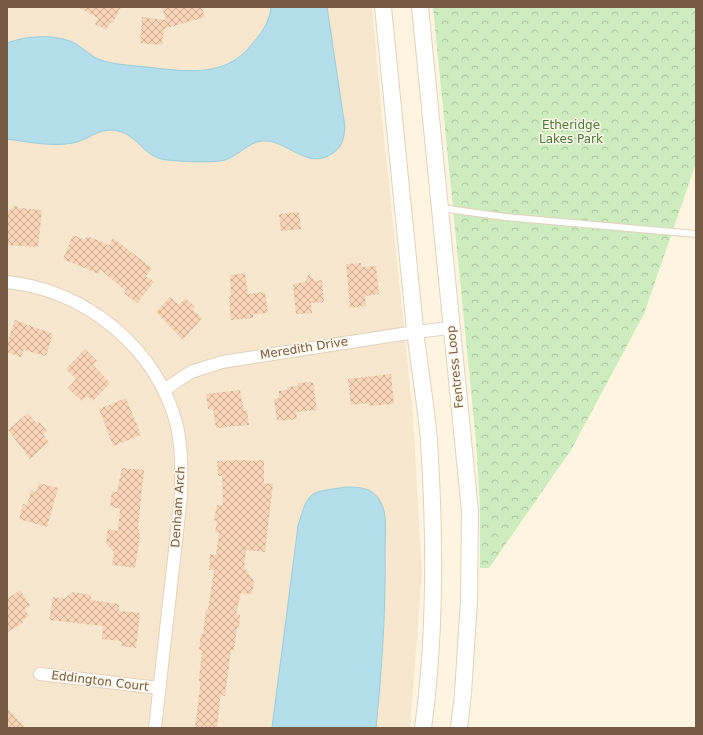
<svg xmlns="http://www.w3.org/2000/svg" width="703" height="735" font-family="'DejaVu Sans',sans-serif">
	<style>
		.residential { fill: #f7e7ce }
		.forest { fill: url(#forest-crowns) }
		.water { fill: #b3deea; stroke: #99cedd }
		.building { fill: url(#building-cross-hatch) }
		.lines { fill: none; stroke-linecap: round; stroke-linejoin: round }
		.service-casing { stroke: #e4d1bc; stroke-width: 8 }
		.minor-casing { stroke: #e4d1bc; stroke-width: 14 }
		.tertiary-casing { stroke: #e4d1bc; stroke-width: 18 }
		.service { stroke: #fff; stroke-width: 6 }
		.minor { stroke: #fff; stroke-width: 12 }
		.tertiary { stroke: #fff; stroke-width: 16 }
		.labels { text-anchor: middle; stroke-width: 3; stroke-linejoin: round; paint-order: stroke }
		.park-label { font-size: 12px; fill: #487a3a; stroke: #fff8e9 }
		.street-label { font-size: 12px; fill: #785b45; stroke: #fff8e9 }
	</style>
	<defs>
		<pattern id="forest-crowns" width="20" height="18" patternUnits="userSpaceOnUse"><rect width="20" height="18" fill="#ceedbe"/><path d="M2 6a3 3 0 1 1 6 0M12 15a3 3 0 1 1 6 0" fill="none" stroke="#acc39c"/></pattern>
		<pattern id="building-cross-hatch" width="8" height="8" patternUnits="userSpaceOnUse"><rect width="8" height="8" fill="#f7d4b6"/><path d="M0 0l8 8M0 8l8-8" fill="none" stroke="#cdaf96"/></pattern>
	</defs>
	<rect width="100%" height="100%" fill="#fef5e1"/>
	<!-- residential -->
	<path class="residential" d="M7,7H372L383,128L413,415L422,573L410,728H7Z"/>
	<!-- forest -->
	<path class="forest" d="M433,7H696V163L644,314L571,450L489,568H480V507L476,442Z"/>
	<!-- water -->
	<g class="water">
		<path d="M271,7H327L345,127C344,138 343,146 333,153C308,172 285,138 262,141C249,142 238,156 225,160C217,163 167,162 158,158C140,151 136,133 113,130C97,129 88,140 73,143C52,147 29,142 7,139V43C25,36 51,34 70,41C80,45 88,54 98,59C113,65 131,65 146,67C184,71 226,79 252,44C261,34 270,21 271,7Z"/>
		<path d="M346,487C360,487 373,488 380,501C388,514 385,535 385,549C386,609 382,668 376,728H272L298,526C309,488 310,493 346,487Z"/>
	</g>
	<!-- building -->
	<g class="building">
		<path d="M78,7H121L113,23L111,22L106,30L95,24L98,18Z"/>
		<path d="M162,7H202L205,17L164,29L162,45L140,43L142,17L166,20Z"/>
		<path d="M16,205L19,208L42,210L38,247L7,245V212Z"/>
		<path d="M299,212L301,229L281,231L279,214Z"/>
		<path d="M73,235L85,240L87,236L109,245L113,238L152,268L146,276L154,282L137,303L124,293L126,291L101,270L99,274L63,259Z"/>
		<path d="M361,263V267L376,266L379,294L365,296L366,306L350,308L346,264Z"/>
		<path d="M245,273L248,294L265,292L268,313L253,314V318L231,320L229,296H231L230,275Z"/>
		<path d="M309,274L315,281L322,280L324,302L311,303L312,313L296,314L293,284L305,282Z"/>
		<path d="M170,297L179,305L185,298L195,307L192,309L202,318L183,340L156,312Z"/>
		<path d="M15,320L53,334L46,356L24,350L21,357L7,352V344Z"/>
		<path d="M85,349L97,361L93,365L110,383L93,401L87,396L82,401L68,388L76,379L66,369Z"/>
		<path d="M391,374L394,404L369,406L368,403L351,405L348,379Z"/>
		<path d="M313,382L317,410L296,412L297,419L277,421L274,399L279,398V391L287,390V387L298,386L297,383Z"/>
		<path d="M240,390L244,411L247,410L249,425L216,428L213,409H208L206,394Z"/>
		<path d="M126,398L141,435L113,446L99,409Z"/>
		<path d="M28,413L37,424L39,422L47,431L43,435L49,442L30,459L8,430Z"/>
		<path d="M248,460V461L264,460V484L273,483L265,552L246,550L244,567L254,581L252,594L241,593L236,614L240,615L239,628L237,627L234,651L231,650L225,696L221,695L220,699L217,728H195L200,687L199,679L202,651L199,650L201,634H203L206,610H208L214,570H209L210,554L216,555L219,533L215,532L217,521L214,520L217,505H223L222,476H218L217,461Z"/>
		<path d="M122,468L144,470L138,527L140,536L135,568L112,565L114,552L106,543L108,529L118,531L120,509L110,506L112,491L117,492Z"/>
		<path d="M39,483L58,488L47,527L19,519L23,504L27,505L31,490L36,492Z"/>
		<path d="M20,590L30,605L25,609L29,616L22,621L23,623L7,633V599Z"/>
		<path d="M73,592L91,595V600L119,604V611L140,613L136,648L121,646V641L102,639L103,626L49,620L53,597L64,599Z"/>
		<path d="M7,708L26,728H7Z"/>
	</g>
	<g class="lines">
		<defs>
			<path id="service" d="M441,208L505,217L696,234"/>
			<g id="minor">
				<path d="M7,282C86,290 157,348 177,426C182,449 182,472 181,496L155,728"/>
				<path d="M164,390L191,372L222,362L415,332L450,328"/>
				<path d="M40,674L159,688"/>
			</g>
			<g id="tertiary">
				<path d="M383,7C394,114 404,222 415,329C419,367 426,404 429,441C435,535 436,634 423,728"/>
				<path d="M420,7L470,511L469,601L463,693L459,728"/>
			</g>
		</defs>
		<!-- service casing -->
		<use href="#service" class="service-casing"/>
		<!-- minor casing -->
		<use href="#minor" class="minor-casing"/>
		<!-- tertiary casing -->
		<use href="#tertiary" class="tertiary-casing"/>
		<!-- service -->
		<use href="#service" class="service"/>
		<!-- minor -->
		<use href="#minor" class="minor"/>
		<!-- tertiary -->
		<use href="#tertiary" class="tertiary"/>
	</g>
	<g class="labels">
		<!-- park labels -->
		<g class="park-label">
			<text x="571" y="129">Etheridge<tspan x="571" dy="14">Lakes Park</tspan></text>
		</g>
		<!-- street labels -->
		<g class="street-label">
			<text transform="translate(304 348) rotate(-9)" y="4">Meredith Drive</text>
			<text transform="translate(455 367) rotate(-96)" y="4">Fentress Loop</text>
			<text transform="translate(178 507) rotate(-86)" y="4">Denham Arch</text>
			<text transform="translate(100 681) rotate(7)" y="4">Eddington Court</text>
		</g>
	</g>
	<!-- border -->
	<rect width="703" height="735" fill="none" stroke="#785b45" stroke-width="16"/>
</svg>
